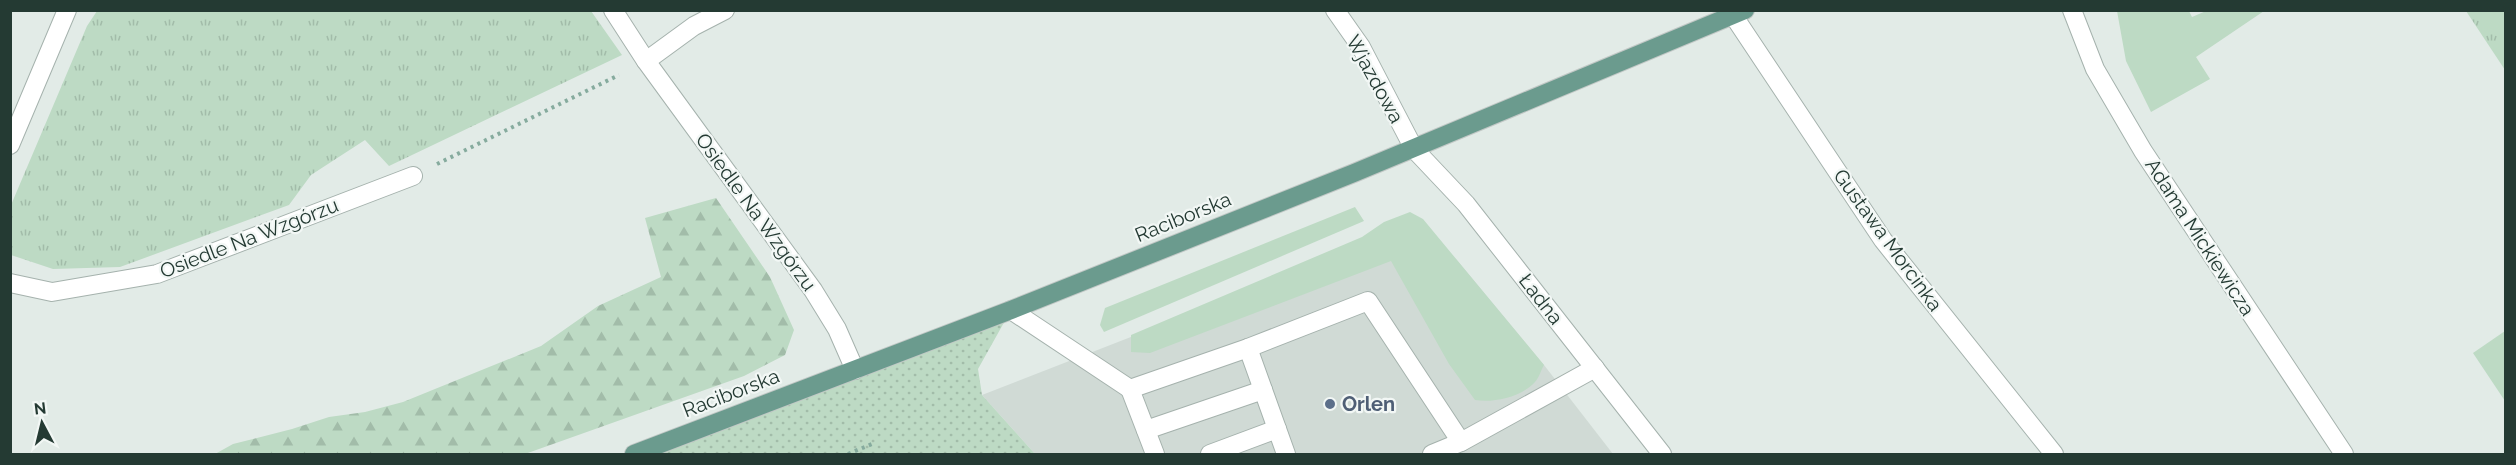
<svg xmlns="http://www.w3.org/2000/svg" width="2516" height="465" font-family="Raleway,sans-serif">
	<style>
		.built { fill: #d0dad5 }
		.grass { fill: #bddac4 }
		.forest { fill: url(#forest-firs) }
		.park { fill: url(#park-tufts) }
		.garden { fill: url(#garden-dots) }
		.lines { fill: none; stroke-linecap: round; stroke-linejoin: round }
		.minor-casing { stroke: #a5b2ad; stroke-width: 20 }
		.major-casing { stroke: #c2c8c6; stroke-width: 20 }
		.path { stroke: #86ab9e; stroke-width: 4; stroke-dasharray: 3 4.5; stroke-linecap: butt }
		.minor { stroke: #fff; stroke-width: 18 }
		.major { stroke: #6b9b8e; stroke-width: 18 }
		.service-dot { fill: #5c6f8a; stroke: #f2f7f5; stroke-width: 2 }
		.labels { text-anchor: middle; stroke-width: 4.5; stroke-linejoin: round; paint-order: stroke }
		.street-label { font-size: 20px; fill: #243a33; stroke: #f2f7f5 }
		.service-label { font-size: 20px; font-weight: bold; fill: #4e5e75; stroke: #f2f7f5; text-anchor: start }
	</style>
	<defs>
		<pattern id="forest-firs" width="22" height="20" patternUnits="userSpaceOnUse" patternTransform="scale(1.5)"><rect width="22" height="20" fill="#bddac4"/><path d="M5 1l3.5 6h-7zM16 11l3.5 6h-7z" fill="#a2bca9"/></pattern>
		<pattern id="park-tufts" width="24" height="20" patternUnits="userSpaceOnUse" patternTransform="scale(1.5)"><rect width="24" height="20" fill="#bddac4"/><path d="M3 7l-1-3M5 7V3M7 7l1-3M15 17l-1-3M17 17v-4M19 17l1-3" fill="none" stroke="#a2bca9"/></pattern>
		<pattern id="garden-dots" width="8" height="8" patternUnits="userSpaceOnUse" patternTransform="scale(1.5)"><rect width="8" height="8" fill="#bddac4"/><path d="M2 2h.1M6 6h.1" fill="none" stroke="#a2bca9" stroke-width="1.8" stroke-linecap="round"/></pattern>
	</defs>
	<rect width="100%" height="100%" fill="#e2ebe7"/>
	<!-- built -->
	<path class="built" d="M1393,235L1456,259L1544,365L1613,454H1035L982,395Z"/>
	<!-- grass -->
	<g class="grass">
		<path d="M2117,11H2189L2192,17L2206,11H2264L2196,57L2210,79L2151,112L2126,61Z"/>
		<path d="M1355,207L1364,221L1104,332L1100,325L1105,308Z"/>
		<path d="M1410,212L1423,219L1544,365C1541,370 1539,378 1535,382C1521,397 1494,403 1475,400L1449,364L1391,261L1150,353L1131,352V335L1362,237L1384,222Z"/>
		<path d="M2505,331V401L2473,353Z"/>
	</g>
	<!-- forest -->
	<path class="forest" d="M716,198L770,277L794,330L785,355L744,376L525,454H215L233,444L292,429L329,417L365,412L403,402L541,346L598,306L661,277L645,218Z"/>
	<!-- park -->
	<g class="park">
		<path d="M97,11H591L622,55L389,166L365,140L311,175L289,205L120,267L53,269L11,255V205L87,26Z"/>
		<path d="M2466,11H2505V70Z"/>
	</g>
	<!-- garden -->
	<path class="garden" d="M1011,310L978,369L982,395L1035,454H634Z"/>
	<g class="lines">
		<defs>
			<g id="minor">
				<path d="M613,10L646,61L813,290L837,329L855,370"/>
				<path d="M1335,10L1361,47L1414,149L1466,204L1662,454"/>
				<path d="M2072,10L2095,69L2143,151L2344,454"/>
				<path d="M1733,15L1883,240L2054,454"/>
				<path d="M646,61L694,26L725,10"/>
				<path d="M10,145L67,10"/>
				<path d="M10,283L52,292L157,274L413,176"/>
				<path d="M1011,310L1130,389L1248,348L1368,301L1461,442L1595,368"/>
				<path d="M1248,348L1286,454"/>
				<path d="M1130,389L1155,454"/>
				<path d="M1146,430L1263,390"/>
				<path d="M1210,454L1277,429"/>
				<path d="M1432,454L1461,442"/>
			</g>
			<path id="major" d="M634,454L1011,310L1354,173L1745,10"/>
		</defs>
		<!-- minor casing -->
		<use href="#minor" class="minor-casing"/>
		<!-- major casing -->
		<use href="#major" class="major-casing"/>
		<!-- path -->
		<g class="path">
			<path d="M437,164L619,75"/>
			<path d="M848,454L872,444"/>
		</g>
		<!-- minor -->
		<use href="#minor" class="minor"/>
		<!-- major -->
		<use href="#major" class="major"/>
	</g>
	<!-- markers -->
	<circle class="service-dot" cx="1330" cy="404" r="6"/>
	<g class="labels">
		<!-- street labels -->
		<g class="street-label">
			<text transform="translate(1375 79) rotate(61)" y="7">Wjazdowa</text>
			<text transform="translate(756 212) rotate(54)" y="7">Osiedle Na Wzgórzu</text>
			<text transform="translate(1183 217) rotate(-22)" y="7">Raciborska</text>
			<text transform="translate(2200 237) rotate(57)" y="7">Adama Mickiewicza</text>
			<text transform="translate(249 238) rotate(-21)" y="7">Osiedle Na Wzgórzu</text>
			<text transform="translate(1888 240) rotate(54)" y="7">Gustawa Morcinka</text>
			<text transform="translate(1541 299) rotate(52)" y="7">Ładna</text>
			<text transform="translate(731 393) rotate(-21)" y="7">Raciborska</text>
		</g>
		<!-- service labels -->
		<g class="service-label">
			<text x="1342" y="411">Orlen</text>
		</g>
	</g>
	<!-- border -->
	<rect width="2516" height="465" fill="none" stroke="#243a33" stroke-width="24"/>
	<!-- north arrow -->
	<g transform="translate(42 423) rotate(353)" stroke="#f2f7f5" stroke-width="4.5" paint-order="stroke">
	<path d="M0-4.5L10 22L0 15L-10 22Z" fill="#243a33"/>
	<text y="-9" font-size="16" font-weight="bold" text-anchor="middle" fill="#243a33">N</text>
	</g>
</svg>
